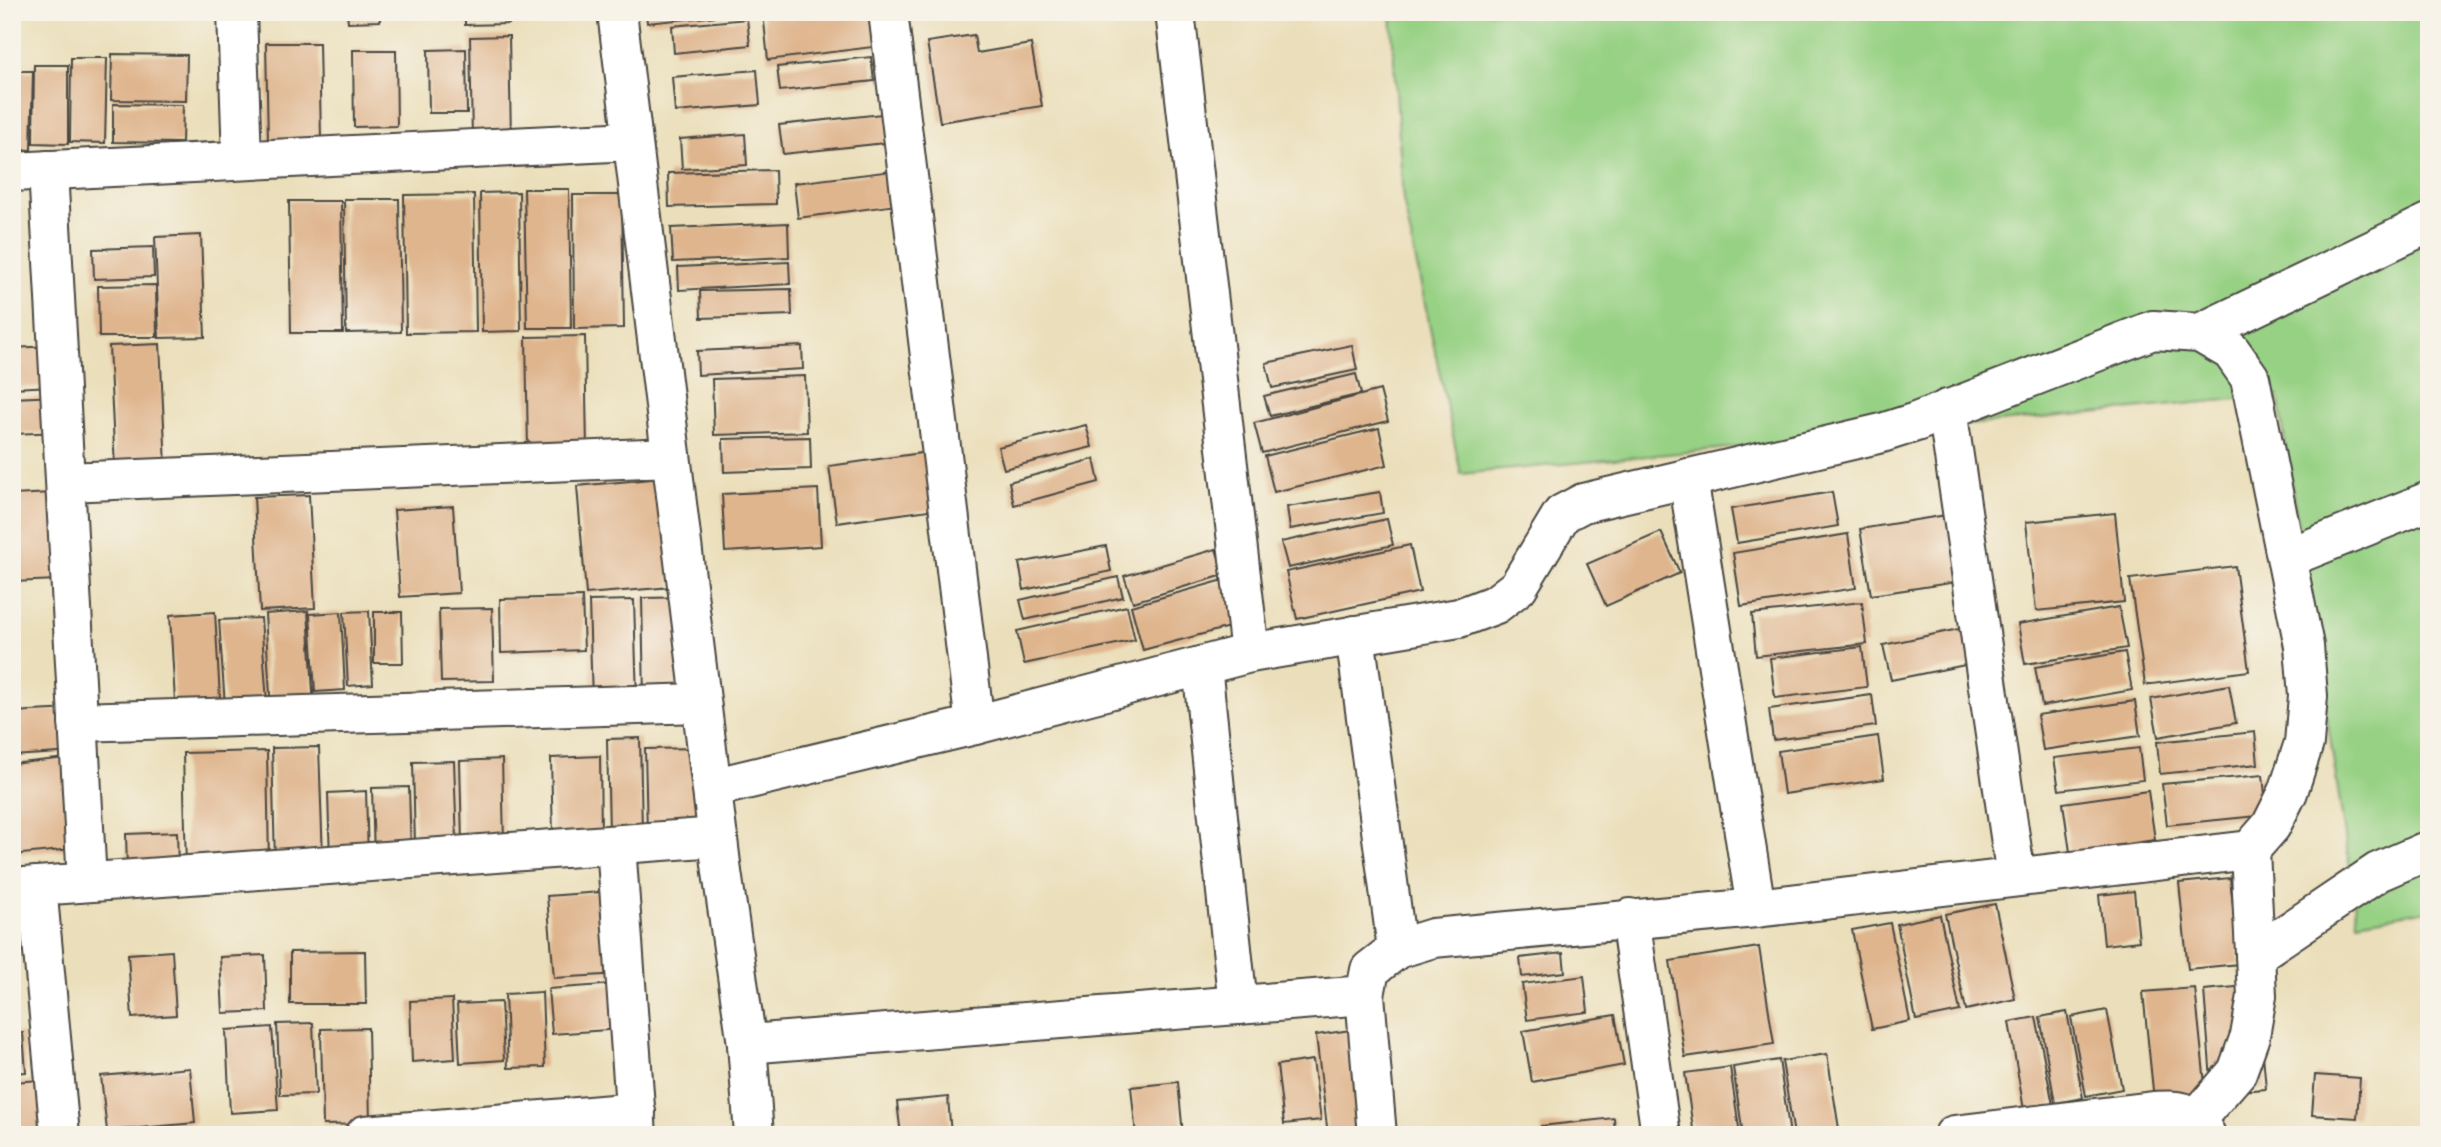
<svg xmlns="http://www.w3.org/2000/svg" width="2441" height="1147" font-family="Itim,sans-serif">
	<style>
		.green { fill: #97d184; stroke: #617e58; stroke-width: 2 }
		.building { fill: #dfb58e }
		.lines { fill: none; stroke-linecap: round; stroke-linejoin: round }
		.minor-casing { stroke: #484641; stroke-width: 42 }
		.minor { stroke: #fff; stroke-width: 38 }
	</style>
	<rect width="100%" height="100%" fill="#f7f3e8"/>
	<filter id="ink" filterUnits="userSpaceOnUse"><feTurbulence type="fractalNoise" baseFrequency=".0143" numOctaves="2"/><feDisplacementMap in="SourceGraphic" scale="14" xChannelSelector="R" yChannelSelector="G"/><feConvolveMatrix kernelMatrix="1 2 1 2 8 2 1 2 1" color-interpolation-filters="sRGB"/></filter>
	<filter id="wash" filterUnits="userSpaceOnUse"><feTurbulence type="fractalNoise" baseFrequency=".00686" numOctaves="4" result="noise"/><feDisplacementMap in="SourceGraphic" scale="28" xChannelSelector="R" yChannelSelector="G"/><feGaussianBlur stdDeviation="1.57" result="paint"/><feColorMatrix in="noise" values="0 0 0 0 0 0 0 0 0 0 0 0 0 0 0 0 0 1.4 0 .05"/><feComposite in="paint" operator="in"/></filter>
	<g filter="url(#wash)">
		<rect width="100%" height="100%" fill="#ebdfbb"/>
		<!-- green -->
		<path class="green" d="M1391,12H2429V910L2358,922L2278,395L1461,474L1403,200Z"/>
		<g id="blocks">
			<!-- building -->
			<g class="building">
				<path d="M347,12H380V21L348,22Z"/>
				<path d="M465,12H509V24L465,25Z"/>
				<path d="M646,12H736V14L647,23Z"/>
				<path d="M763,12H877L881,46L768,60Z"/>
				<path d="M747,19L750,45L674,53L672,26Z"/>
				<path d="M974,35L977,53L1031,44L1042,106L940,122L927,42Z"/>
				<path d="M509,36L511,138L472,139L470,37Z"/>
				<path d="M266,43H319L321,140L268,142Z"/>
				<path d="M466,49L467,113H429L428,50Z"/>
				<path d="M353,50H396L397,126L354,127Z"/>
				<path d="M112,54L187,55L186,101L111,100Z"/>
				<path d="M871,57L874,81L780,91L777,67Z"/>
				<path d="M71,58H107L105,143L70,142Z"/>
				<path d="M34,65H68V144L33,143Z"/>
				<path d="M757,70L760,105L675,112L672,77Z"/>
				<path d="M12,71H33L31,150L12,149Z"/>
				<path d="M113,104L183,105L182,143L113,142Z"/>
				<path d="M891,113L894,142L783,154L779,125Z"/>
				<path d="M745,134L747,165L682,169L680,139Z"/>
				<path d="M775,170L776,204L669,207L668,173Z"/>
				<path d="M892,171L897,205L798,218L794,183Z"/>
				<path d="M524,189H569L571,328H527Z"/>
				<path d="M519,192L521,331L482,332L480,193Z"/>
				<path d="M474,194L476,332L406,333L404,195Z"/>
				<path d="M573,195H622L624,328L574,329Z"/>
				<path d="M344,199H399L401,332L346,333Z"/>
				<path d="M289,201H341L343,333H291Z"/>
				<path d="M788,223L789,257L673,262L671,228Z"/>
				<path d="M201,235L205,337L159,338L155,237Z"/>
				<path d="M153,247L154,277L94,279L93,249Z"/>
				<path d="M789,262L790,284L679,290L678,267Z"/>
				<path d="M156,285L157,337H99L98,286Z"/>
				<path d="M791,289L792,315L701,318L700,291Z"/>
				<path d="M585,336L587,450H528L526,337Z"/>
				<path d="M160,344L166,466L115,468L109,346Z"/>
				<path d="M1352,345L1357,370L1272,388L1266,363Z"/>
				<path d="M52,346L54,386L12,388V348Z"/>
				<path d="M802,346L803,369L698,375L697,351Z"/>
				<path d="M1356,374L1361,394L1270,416L1264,396Z"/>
				<path d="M805,376L807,432L714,435L712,379Z"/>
				<path d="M1380,390L1388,421L1262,453L1254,423Z"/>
				<path d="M58,396L61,432L12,434V398Z"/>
				<path d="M1086,425L1092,447L1004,469L998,447Z"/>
				<path d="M1379,428L1387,465L1274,492L1265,456Z"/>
				<path d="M810,437L811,469L724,472L723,439Z"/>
				<path d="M943,450L950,507L837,523L829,466Z"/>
				<path d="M1094,459L1099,482L1014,505L1009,482Z"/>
				<path d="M662,478L672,587L586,594L577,486Z"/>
				<path d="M818,489L821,546L725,552L722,494Z"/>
				<path d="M1380,492L1383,513L1290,529L1287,507Z"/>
				<path d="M1832,492L1838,526L1737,543L1731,509Z"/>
				<path d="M53,493L57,580L12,582V495Z"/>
				<path d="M309,495L315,608L260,611L254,497Z"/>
				<path d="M453,506L459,593L400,597L394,510Z"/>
				<path d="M1959,513L1970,580L1871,595L1860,529Z"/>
				<path d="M2115,513L2124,602L2036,611L2026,522Z"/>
				<path d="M1387,519L1393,545L1288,568L1281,542Z"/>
				<path d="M1661,532L1680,573L1606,606L1587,564Z"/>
				<path d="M1848,534L1856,588L1741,606L1733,553Z"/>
				<path d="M1410,545L1420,592L1297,619L1286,572Z"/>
				<path d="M1106,546L1111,571L1024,590L1019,563Z"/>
				<path d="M1216,549L1224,575L1133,602L1124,576Z"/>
				<path d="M2235,566L2249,671L2145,685L2130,579Z"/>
				<path d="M1118,577L1123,597L1025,620L1020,600Z"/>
				<path d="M1231,578L1244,623L1143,650L1131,606Z"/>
				<path d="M582,597L584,650L501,653L500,599Z"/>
				<path d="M697,597L699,697L644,698L642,598Z"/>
				<path d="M634,600L637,700L592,701L589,601Z"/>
				<path d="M1862,602L1867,644L1756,656L1752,614Z"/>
				<path d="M1127,606L1135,640L1024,664L1017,631Z"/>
				<path d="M2119,607L2127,648L2025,664L2018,624Z"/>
				<path d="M492,608L494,681L441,682L439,609Z"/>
				<path d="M308,611L314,708L271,711L265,614Z"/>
				<path d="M369,611L373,684L348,686L344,612Z"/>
				<path d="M215,612L221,716L176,719L170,615Z"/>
				<path d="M341,612L345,690L315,692L310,614Z"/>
				<path d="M374,612H402L403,663H374Z"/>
				<path d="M261,618L267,703L225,706L219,620Z"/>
				<path d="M1978,625L1985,661L1891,680L1883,645Z"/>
				<path d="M1862,647L1867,687L1775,698L1770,658Z"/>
				<path d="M2125,652L2132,690L2042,706L2035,667Z"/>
				<path d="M2229,685L2236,723L2158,737L2151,699Z"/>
				<path d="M1872,695L1876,726L1773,740L1769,709Z"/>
				<path d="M2135,701L2140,736L2043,750L2037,715Z"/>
				<path d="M72,709L74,752L12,756V712Z"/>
				<path d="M2255,732L2258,764L2160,774L2157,742Z"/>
				<path d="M1878,736L1884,779L1784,794L1778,751Z"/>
				<path d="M640,738L642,831L609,832L607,739Z"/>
				<path d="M319,747L323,860L275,861L272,748Z"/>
				<path d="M704,748L706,834H647L645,749Z"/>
				<path d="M2139,748L2143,780L2059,790L2054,758Z"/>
				<path d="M267,751L269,864L186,866L183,753Z"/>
				<path d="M84,756L92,847L12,855V764Z"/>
				<path d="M600,756L601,836L553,837L551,758Z"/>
				<path d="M502,759L504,843L462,844L460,761Z"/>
				<path d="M454,761L457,844L415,845L413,762Z"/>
				<path d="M2263,775L2267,815L2167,825L2162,784Z"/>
				<path d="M409,787L411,856L374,857L372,788Z"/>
				<path d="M366,791L368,859L330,860L328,793Z"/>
				<path d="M2148,791L2155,840L2070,852L2063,803Z"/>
				<path d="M177,832L178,866L127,867L126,834Z"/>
				<path d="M2230,878L2239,964L2188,969L2179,883Z"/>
				<path d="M614,891L620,974L554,978L547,896Z"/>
				<path d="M2134,891L2139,941L2104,945L2099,895Z"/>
				<path d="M1995,904L2015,999L1966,1010L1945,914Z"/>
				<path d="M29,909L33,946L12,948V910Z"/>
				<path d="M1940,915L1960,1011L1916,1020L1897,924Z"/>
				<path d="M1890,923L1910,1021L1872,1029L1852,930Z"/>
				<path d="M1759,947L1774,1044L1685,1057L1670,961Z"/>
				<path d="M172,951L176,1015L132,1018L128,954Z"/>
				<path d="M365,951L366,1004H290V952Z"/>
				<path d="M1563,953L1565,972L1522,977L1520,958Z"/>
				<path d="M265,955L267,1011L223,1013L220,957Z"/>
				<path d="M1584,976L1588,1012L1527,1020L1522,984Z"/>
				<path d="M617,984L621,1029L552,1034L548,989Z"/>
				<path d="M2257,985L2266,1089L2212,1093L2204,990Z"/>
				<path d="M2195,988L2206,1094L2154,1100L2143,992Z"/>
				<path d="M542,992L545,1067L508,1068L505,994Z"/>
				<path d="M452,999L455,1059L412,1062L410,1001Z"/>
				<path d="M501,1002L504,1060L460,1063L457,1004Z"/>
				<path d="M2107,1010L2122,1089L2086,1096L2071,1017Z"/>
				<path d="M2067,1012L2083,1098L2055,1103L2040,1017Z"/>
				<path d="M1615,1015L1624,1065L1532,1082L1523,1031Z"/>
				<path d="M2036,1017L2053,1105L2024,1110L2009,1022Z"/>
				<path d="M313,1023L316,1094L280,1095L277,1024Z"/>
				<path d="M272,1027L278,1110L230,1113L226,1030Z"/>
				<path d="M368,1028L370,1124L323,1125L321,1029Z"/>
				<path d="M1358,1029L1371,1131L1328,1135L1316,1035Z"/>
				<path d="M23,1033L26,1072L12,1073V1034Z"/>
				<path d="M1827,1054L1840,1135H1794L1782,1061Z"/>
				<path d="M1313,1060L1321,1120L1284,1124L1277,1065Z"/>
				<path d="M1779,1060L1790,1135H1743L1733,1067Z"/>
				<path d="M1730,1067L1740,1135H1694L1685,1073Z"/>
				<path d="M190,1068L195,1123L107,1131L101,1076Z"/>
				<path d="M2315,1075L2360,1078L2357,1118L2312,1115Z"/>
				<path d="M41,1080L46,1129L12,1132V1082Z"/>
				<path d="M1178,1082L1183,1135H1136L1131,1087Z"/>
				<path d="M948,1097L951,1135H901L897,1102Z"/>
				<path d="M1614,1118L1615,1135H1542L1541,1126Z"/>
			</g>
		</g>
	</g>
	<g filter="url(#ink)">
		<use href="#blocks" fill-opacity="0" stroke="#484641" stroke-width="2"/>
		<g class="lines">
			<defs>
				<g id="minor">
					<path d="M237,12L242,160"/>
					<path d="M617,12L722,872L747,1044L754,1135"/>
					<path d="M888,12L975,725"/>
					<path d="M1175,12L1250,653"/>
					<path d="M48,170L87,882"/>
					<path d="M12,172L632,141"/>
					<path d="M2200,333L2429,223"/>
					<path d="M1947,409L2016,877"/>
					<path d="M1688,478L1756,908"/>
					<path d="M66,482L671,457"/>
					<path d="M2287,558L2429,501"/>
					<path d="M1355,635L1397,949"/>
					<path d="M1202,666L1238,1005"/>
					<path d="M78,722L701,703"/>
					<path d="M712,788L975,725L1250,653L1459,618L1496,604L1518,587L1562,514L1583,503L1882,433L1916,422L2153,330L2200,333L2231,351L2250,378L2304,646L2308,696L2304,743L2288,792L2271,826L2250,850L1756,908L1433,938L1397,949L1370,970L1365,995L1377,1135"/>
					<path d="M616,845L637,1135"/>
					<path d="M37,886L718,837"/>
					<path d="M12,888L37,886L60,1135"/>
					<path d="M1630,918L1661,1135"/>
					<path d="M2255,955L2378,872L2429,850"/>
					<path d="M747,1044L1365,995"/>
					<path d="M2197,1118L2237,1072L2250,1036L2257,996L2250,850"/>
					<path d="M365,1135L636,1112"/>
					<path d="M1954,1135L2153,1111C2181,1110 2191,1108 2206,1135"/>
				</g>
			</defs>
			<!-- minor casing -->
			<use href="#minor" class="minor-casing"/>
			<!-- minor -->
			<use href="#minor" class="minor"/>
		</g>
	</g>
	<!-- margin -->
	<rect width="2441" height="1147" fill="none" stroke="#f7f3e8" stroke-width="42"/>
</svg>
